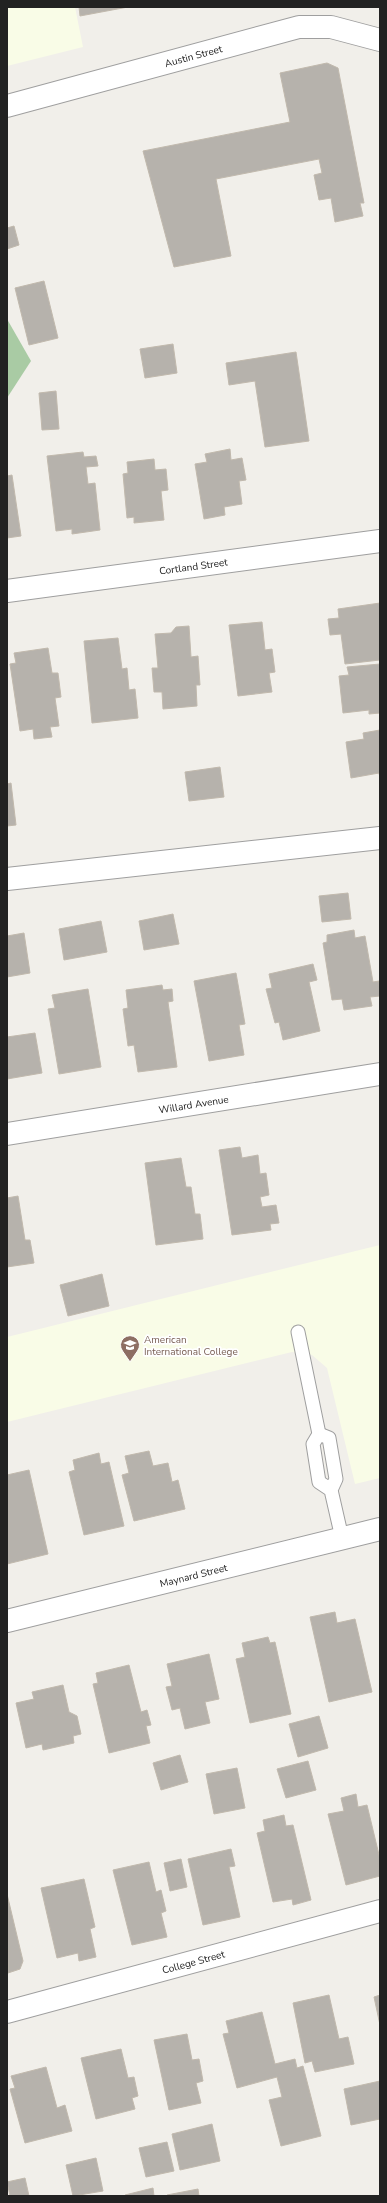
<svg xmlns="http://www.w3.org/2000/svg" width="387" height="2203" font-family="'Nunito Sans',sans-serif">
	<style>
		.education { fill: #f9fce7 }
		.forest { fill: #a9cba4 }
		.building { fill: #b6b2ac; stroke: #c1b9ad }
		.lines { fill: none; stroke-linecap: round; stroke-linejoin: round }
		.lane-casing { stroke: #9f9f9f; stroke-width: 15 }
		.street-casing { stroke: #9f9f9f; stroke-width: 24 }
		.lane { stroke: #fff; stroke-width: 13 }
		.street { stroke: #fff; stroke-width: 22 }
		.labels { text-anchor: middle; stroke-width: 3.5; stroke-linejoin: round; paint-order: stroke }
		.street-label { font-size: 10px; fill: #222; stroke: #fff }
		.education-label { font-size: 10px; fill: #785e54; stroke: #fff; text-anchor: start }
	</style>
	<rect width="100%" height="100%" fill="#f1efea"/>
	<!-- education -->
	<g class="education">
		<path d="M7,7H75L83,47L7,66Z"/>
		<path d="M380,1245V1478L355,1484L327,1368L312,1355L292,1352L7,1422V1337Z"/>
	</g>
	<!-- forest -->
	<path class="forest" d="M7,319L31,361L7,398Z"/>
	<!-- building -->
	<g class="building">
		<path d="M79,7H128L80,16Z"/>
		<path d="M327,63L338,68L364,203H360L363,216L335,222L331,198L319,200L314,175L322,173L319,159L216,179L231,256L174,267L143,151L290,122L280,73Z"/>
		<path d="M14,226L19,245L7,249V228Z"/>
		<path d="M44,281L58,338L29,345L15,288Z"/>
		<path d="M173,344L177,373L145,378L140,349Z"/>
		<path d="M296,352L309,441L265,447L255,381L229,385L226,363Z"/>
		<path d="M56,391L59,429L42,430L39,393Z"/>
		<path d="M230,449L231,460L242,458L246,480L239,481L242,504L224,507L225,515L204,519L195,464L207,462L205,454Z"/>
		<path d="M83,452L84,457L96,456L98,466L86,467L88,484L95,483L100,530L72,534V529L56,531L47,456Z"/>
		<path d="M154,459L155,470L166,469L168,490L161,491L164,520L134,523V517L127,518L123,474L128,473L127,462Z"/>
		<path d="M12,475L21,536L7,538V476Z"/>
		<path d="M380,603V660L345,664L341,634L330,635L328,619L339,618L338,609Z"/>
		<path d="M262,622L265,650L272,649L275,672L269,673L272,692L238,696L229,625Z"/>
		<path d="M189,626L191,657L198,656L200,685H196L197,706L163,709L162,692H154L152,668H158L155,634L171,633L176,627Z"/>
		<path d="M118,638L122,669L127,668L129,690L135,689L138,718L92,723L84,641Z"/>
		<path d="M48,648L52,673H58L61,697L55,698L59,726L50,727L52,737L34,739L33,729L20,731L10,664L16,663L14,653Z"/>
		<path d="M380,664V713L369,714V710L343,713L339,676L349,675L347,667Z"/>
		<path d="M380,730V778L379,773L351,778L346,742L364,739L363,733Z"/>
		<path d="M220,767L224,797L189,801L185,772Z"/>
		<path d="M11,783L16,825L7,826V784Z"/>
		<path d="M348,893L351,919L322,922L319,896Z"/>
		<path d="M173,914L179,944L144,950L139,921Z"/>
		<path d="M101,921L107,952L64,960L59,929Z"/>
		<path d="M354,930L355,938L365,936L373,982L379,981L380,996L370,997L372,1006L344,1010L342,999L332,1000L323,943L327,942V935Z"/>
		<path d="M24,933L30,973L7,977V936Z"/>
		<path d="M313,964L317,980L309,982L320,1031L283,1040L279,1022L275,1023L266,989L272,988L269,974Z"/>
		<path d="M236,973L245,1024L239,1025L244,1055L209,1061L194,981Z"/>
		<path d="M162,985L163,990L172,989L173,1001L168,1002L177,1067L138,1072L134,1045L128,1046L123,1009L128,1008L126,990Z"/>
		<path d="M88,989L101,1067L59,1074L48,1009L55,1008L52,995Z"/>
		<path d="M35,1033L42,1073L7,1079V1037Z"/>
		<path d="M240,1147L242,1158L258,1155L260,1174L266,1173L269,1195L260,1197L262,1207L276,1205L279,1223L270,1224L271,1230L232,1235L219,1150Z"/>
		<path d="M181,1158L186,1187H191L195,1214H200L203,1239L156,1245L145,1163Z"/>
		<path d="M18,1196L25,1240H30L34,1263L7,1267V1198Z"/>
		<path d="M102,1274L109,1306L68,1316L60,1285Z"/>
		<path d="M149,1451L153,1466L168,1463L172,1482L178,1480L185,1509L134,1521L122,1475L129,1473L125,1456Z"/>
		<path d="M99,1453L101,1464L109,1462L124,1526L84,1535L69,1472L75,1470L73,1460Z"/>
		<path d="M29,1470L48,1554L7,1564V1475Z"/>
		<path d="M335,1612L337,1623L355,1619L372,1692L329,1702L310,1617Z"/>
		<path d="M268,1637L270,1643L275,1642L291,1714L250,1723L236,1659L245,1657L242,1643Z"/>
		<path d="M209,1654L219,1699L205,1702L210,1723L185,1729L180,1708L172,1710L166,1687L172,1686L167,1664Z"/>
		<path d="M129,1665L141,1712L147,1710L151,1725L146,1726L150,1743L109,1753L93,1684L98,1683L96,1673Z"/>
		<path d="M63,1685L69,1712L77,1716L81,1734L73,1736L74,1743L43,1750L42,1744L26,1748L16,1703L34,1699L32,1692Z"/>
		<path d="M319,1716L328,1748L298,1757L289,1724Z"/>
		<path d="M180,1755L188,1782L161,1790L153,1763Z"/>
		<path d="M308,1761L316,1790L286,1798L277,1769Z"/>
		<path d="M237,1768L245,1808L214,1814L206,1774Z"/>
		<path d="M356,1794L358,1807L367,1805L380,1859V1876L346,1885L328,1814L344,1811L341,1798Z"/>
		<path d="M284,1815L286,1826L293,1825L311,1900L293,1905L292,1899L273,1902L257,1833L265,1831L263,1820Z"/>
		<path d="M231,1849L235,1866L229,1867L240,1917L203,1925L188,1859Z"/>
		<path d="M181,1859L187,1887L170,1891L164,1863Z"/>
		<path d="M149,1862L156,1892L161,1890L166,1911L161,1913L167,1937L132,1945L113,1870Z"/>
		<path d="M84,1879L95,1927L90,1929L96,1957L79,1961L78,1953L57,1958L41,1888Z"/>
		<path d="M7,1894L23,1961L20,1969L8,1973Z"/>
		<path d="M329,1995L339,2039L348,2037L354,2064L315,2072L312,2061L305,2063L293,2003Z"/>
		<path d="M380,1995V2025L374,1997Z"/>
		<path d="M262,2012L275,2064L295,2059L297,2068L303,2066L321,2136L281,2146L269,2100L282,2097L277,2077L237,2088L223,2034L229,2033L226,2021Z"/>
		<path d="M187,2034L192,2060L199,2059L203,2081L196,2083L201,2103L169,2110L154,2040Z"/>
		<path d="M121,2049L128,2078L134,2077L138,2096L132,2098L135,2109L96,2119L81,2058Z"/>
		<path d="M46,2067L57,2108L65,2105L72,2131L25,2143L10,2089L15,2088L11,2076Z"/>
		<path d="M380,2081V2119L351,2125L344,2089Z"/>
		<path d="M212,2124L220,2161L180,2170L172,2134Z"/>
		<path d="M167,2142L174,2171L146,2177L139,2148Z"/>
		<path d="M96,2158L103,2191L73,2196L66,2165Z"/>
		<path d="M25,2178L29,2196H10L7,2182Z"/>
		<path d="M153,2188L154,2196H125V2195Z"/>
		<path d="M198,2189L199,2196H167V2195Z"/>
	</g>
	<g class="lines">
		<defs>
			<g id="lane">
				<path d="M298,1332L319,1434"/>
				<path d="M331,1490L319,1482L313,1444L319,1434L329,1438L336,1479L331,1490L342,1538"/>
			</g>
			<g id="street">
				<path id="s1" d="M7,106L299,27H331L380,40"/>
				<path id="s2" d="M7,591L380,541"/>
				<path d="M7,879L380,838"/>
				<path id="s3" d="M7,1134L380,1074"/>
				<path id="s4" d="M7,1621L380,1529"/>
				<path id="s5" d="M7,2012L380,1911"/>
			</g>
		</defs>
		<!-- lane casing -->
		<use href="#lane" class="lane-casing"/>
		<!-- street casing -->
		<use href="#street" class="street-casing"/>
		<!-- lane -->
		<use href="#lane" class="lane"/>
		<!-- street -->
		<use href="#street" class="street"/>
	</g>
	<!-- icons -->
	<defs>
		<symbol id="university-pin" viewBox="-11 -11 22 30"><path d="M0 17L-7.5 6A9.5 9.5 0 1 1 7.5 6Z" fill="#8d6e63" stroke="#fff"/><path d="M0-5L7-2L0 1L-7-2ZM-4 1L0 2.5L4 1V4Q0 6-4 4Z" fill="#fff"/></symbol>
	</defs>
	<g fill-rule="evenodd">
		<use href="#university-pin" x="119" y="1334" width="22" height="30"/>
	</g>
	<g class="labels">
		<!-- street labels -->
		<g class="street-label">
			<text dy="4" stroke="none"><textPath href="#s1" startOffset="193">Austin Street</textPath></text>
			<text dy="4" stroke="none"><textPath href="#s2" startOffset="188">Cortland Street</textPath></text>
			<text dy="4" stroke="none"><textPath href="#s3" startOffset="189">Willard Avenue</textPath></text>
			<text dy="4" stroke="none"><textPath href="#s4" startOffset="192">Maynard Street</textPath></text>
			<text dy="4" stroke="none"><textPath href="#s5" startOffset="193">College Street</textPath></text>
		</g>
		<!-- education labels -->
		<g class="education-label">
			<text x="144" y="1343">American<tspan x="144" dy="12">International College</tspan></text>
		</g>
	</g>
	<!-- border -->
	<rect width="387" height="2203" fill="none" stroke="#222222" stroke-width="16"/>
</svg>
